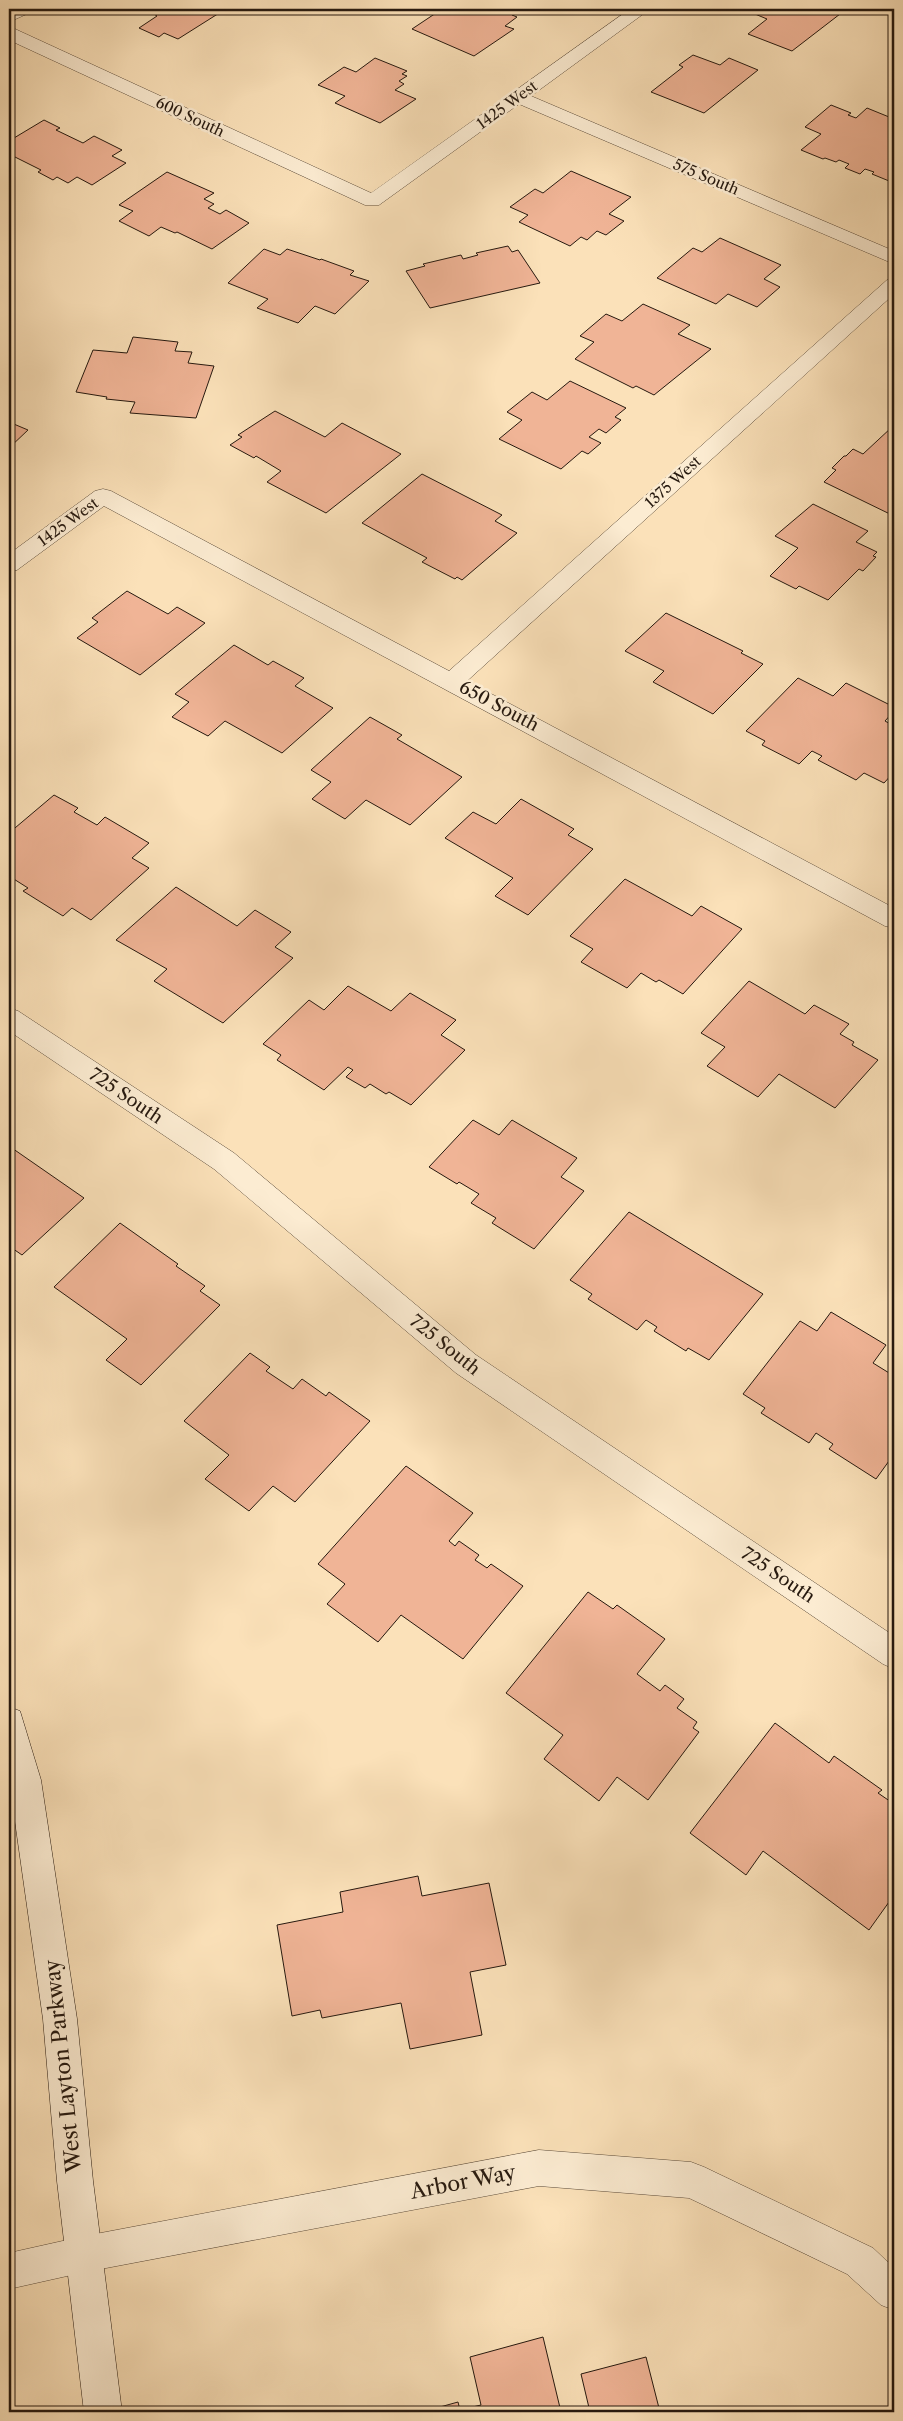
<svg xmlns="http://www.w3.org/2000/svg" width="903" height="2421" font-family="'Libre Caslon Text',serif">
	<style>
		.building { fill: #f0b496; stroke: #26190f }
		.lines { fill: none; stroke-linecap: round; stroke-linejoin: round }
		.street-casing { stroke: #5b4b3a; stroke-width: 1 }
		.secondary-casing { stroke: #26190f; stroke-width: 1 }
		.street { fill: #fcecd2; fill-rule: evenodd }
		.secondary { fill: #fcecd2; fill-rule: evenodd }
		.labels { text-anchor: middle; stroke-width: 5; stroke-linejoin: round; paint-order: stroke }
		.far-street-label { font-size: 15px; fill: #26190f; stroke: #fcecd2 }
		.street-label { font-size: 18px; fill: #26190f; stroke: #fcecd2 }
		.near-street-label { font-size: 21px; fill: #26190f; stroke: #fcecd2 }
	</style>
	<rect width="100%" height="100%" fill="#fbe1b9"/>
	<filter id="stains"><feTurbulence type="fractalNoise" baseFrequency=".004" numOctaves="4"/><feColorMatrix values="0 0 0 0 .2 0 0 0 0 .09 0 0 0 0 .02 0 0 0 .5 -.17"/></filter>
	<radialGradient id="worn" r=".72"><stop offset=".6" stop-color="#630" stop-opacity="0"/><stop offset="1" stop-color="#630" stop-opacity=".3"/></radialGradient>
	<!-- building -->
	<g class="building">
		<path d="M163,9H222L224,10L178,39L164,33L159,37L139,28L157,16L154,14Z"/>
		<path d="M442,9H522L512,15L517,17L505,26L514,29L474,56L412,29Z"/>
		<path d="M762,9H826L840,14L792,51L748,34L767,19L755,14Z"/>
		<path d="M693,55L720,65L729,58L758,70L704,113L651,92L683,67L679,65Z"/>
		<path d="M375,58L407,71L402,74L407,76L399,81L404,84L395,90L416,99L380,123L335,103L345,96L318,85L344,67L356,72Z"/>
		<path d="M831,105L851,113L848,115L856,118L867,108L894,119V128L888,134L894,136V183L872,174L874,172L865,169L860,174L845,168L849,164L839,160L836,162L825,158L823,159L801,150L821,134L805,127Z"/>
		<path d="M44,120L60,128L56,130L83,143L94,136L122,150L112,156L126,163L92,185L77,177L68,183L57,177L53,180L38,172L41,170L9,154V141Z"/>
		<path d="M571,171L631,197L609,214L624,221L606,235L597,231L587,240L581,237L570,246L519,222L528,215L510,207L535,189L543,193Z"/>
		<path d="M167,172L214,193L204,199L214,204L208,208L220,214L226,210L249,223L212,249L177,232L175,233L161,227L149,236L119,221L133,211L119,205Z"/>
		<path d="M720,238L781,265L764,279L780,287L757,307L728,294L716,304L657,278L693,248L702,252Z"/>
		<path d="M508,246L512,252L518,250L540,283L430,308L406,271L425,266L423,264L461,255L463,259L478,255L476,253Z"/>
		<path d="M264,249L280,255L287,249L320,260L321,259L354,271L350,275L369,281L335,314L315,306L298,323L257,308L268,299L228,283Z"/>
		<path d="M643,304L690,325L678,334L711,349L654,395L636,386L633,388L575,359L594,342L580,336L606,314L622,321Z"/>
		<path d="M133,337L178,342L175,351L192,352L188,363L214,366L196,418L130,413L135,402L106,399L107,397L76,392L93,350L127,353Z"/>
		<path d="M570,381L626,408L615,417L621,420L606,433L599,429L589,437L601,443L588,454L582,451L561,469L499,439L522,420L507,412L532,392L547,400Z"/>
		<path d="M275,411L325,437L342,423L401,454L326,513L267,482L281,471L256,456L254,458L230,445L242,437L238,435Z"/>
		<path d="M9,422L28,430L9,448Z"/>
		<path d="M892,427L894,428V516L824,482L836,470L832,468L844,456H846L853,449L863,454Z"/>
		<path d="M422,474L502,515L495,521L517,533L462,580L457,577L455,579L422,562L427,558L362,523Z"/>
		<path d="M813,504L868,531L856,542L877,552L873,556L876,557L863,571L859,569L828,600L799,586L796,589L770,576L798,548L775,536Z"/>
		<path d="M127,591L168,614L177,607L205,623L140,675L77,638L98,622L92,618Z"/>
		<path d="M666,613L743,651L741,653L763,664L713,714L653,682L664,671L625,651Z"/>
		<path d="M234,645L268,665L273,661L304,678L295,686L333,708L282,753L225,721L208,736L172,717L189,702L175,694Z"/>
		<path d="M798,678L833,696L846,683L894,707V711L885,721L894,726V772L884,783L864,773L856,780L818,760L822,756L812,751L799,764L762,745L765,741L746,731Z"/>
		<path d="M370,717L402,735L397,739L462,777L410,825L366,800L345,819L312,799L331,782L311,770Z"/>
		<path d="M54,795L78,808L74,812L97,825L105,817L149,843L132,858L149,868L91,920L72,908L63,916L23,891L28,888L9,876V833Z"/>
		<path d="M521,799L574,829L568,835L593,849L528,915L495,896L513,878L445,838L473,812L496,824Z"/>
		<path d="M625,879L692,916L701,906L742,929L683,994L659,980L656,982L641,973L627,988L581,962L593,949L570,936Z"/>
		<path d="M176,887L237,926L255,910L291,932L275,947L293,958L223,1023L154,981L167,969L116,940Z"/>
		<path d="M749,981L805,1014L814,1005L849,1024L840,1034L854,1042L852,1045L878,1060L835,1108L779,1074L758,1097L707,1066L725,1047L701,1033Z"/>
		<path d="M348,986L391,1011L410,993L456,1020L441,1035L465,1050L411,1105L389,1092L386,1094L370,1084L365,1088L346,1077L353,1070L348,1067L324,1090L277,1060L281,1055L263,1044L309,1000L324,1010Z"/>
		<path d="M473,1120L499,1135L512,1120L577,1158L561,1177L584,1191L534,1249L492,1223L496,1218L471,1203L479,1194L459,1182L457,1184L429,1167Z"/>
		<path d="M9,1146L84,1198L22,1255L9,1246Z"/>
		<path d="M629,1212L763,1294L709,1360L688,1348L686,1351L654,1331L657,1327L646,1320L637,1330L588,1299L592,1294L570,1280Z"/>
		<path d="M120,1223L178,1264L176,1266L205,1286L200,1291L220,1305L141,1385L106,1360L127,1339L54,1287Z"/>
		<path d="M831,1312L886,1345L873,1363L894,1376V1454L876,1479L829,1449L833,1444L816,1433L809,1443L761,1413L765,1408L743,1394L800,1321L817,1331Z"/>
		<path d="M250,1353L270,1367L266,1371L293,1389L302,1379L326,1396L329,1392L370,1421L295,1502L273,1486L249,1511L205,1479L229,1455L184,1421Z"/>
		<path d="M406,1466L473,1513L449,1541L455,1546L459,1541L479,1555L475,1560L487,1568L491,1564L523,1586L463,1659L401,1615L378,1642L327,1604L345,1584L318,1564Z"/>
		<path d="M588,1592L613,1609L617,1605L665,1639L637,1674L660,1691L665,1685L684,1699L677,1708L697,1722L693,1728L699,1732L648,1800L617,1777L599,1801L544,1759L563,1735L506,1693Z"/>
		<path d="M775,1723L829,1763L834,1756L882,1790L878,1793L894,1804V1895L869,1930L763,1851L746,1875L690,1833Z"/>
		<path d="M418,1876L422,1896L489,1883L506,1965L470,1972L482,2035L410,2049L401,2003L322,2018L320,2010L292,2016L277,1925L343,1912L340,1892Z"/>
		<path d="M543,2337L561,2412H422L458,2402L460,2410L481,2405L470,2357Z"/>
		<path d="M646,2357L660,2412H590L581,2374Z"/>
	</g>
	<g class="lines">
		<defs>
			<g id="street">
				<path d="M11,9H32L29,13L9,22V10Z"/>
				<path d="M630,9H650L531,96L894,251V264L519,104L379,205H365L9,40V28L15,29L371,193Z"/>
				<path d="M894,278V294L467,681L894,908V928L885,926L104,506L17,570L9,572V554L95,491L103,489L111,491L449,671L887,280Z"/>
				<path d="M9,1008L18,1011L234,1153L476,1355L894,1636V1669L883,1664L456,1373L214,1169L9,1031Z"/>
				<path d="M539,2150L691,2162L704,2167L873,2248L894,2268V2310L881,2305L847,2274L689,2198L539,2186L85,2272L9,2289V2253L85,2236Z"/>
			</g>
			<path id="secondary" d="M9,1707L20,1711L41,1780L77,2019L93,2181L122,2412H84L57,2181L43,2019L9,1779Z"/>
		</defs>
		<!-- street casing -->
		<use href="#street" class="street-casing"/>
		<!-- secondary casing -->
		<use href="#secondary" class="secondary-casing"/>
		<!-- street -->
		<use href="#street" class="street"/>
		<!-- secondary -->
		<use href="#secondary" class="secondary"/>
	</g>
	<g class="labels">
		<!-- far-street labels -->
		<g class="far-street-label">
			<text transform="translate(507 105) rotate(-36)" y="5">1425 West</text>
			<text transform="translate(190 117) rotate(25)" y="5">600 South</text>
			<text transform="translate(706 177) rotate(23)" y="5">575 South</text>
			<text transform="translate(673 482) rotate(-42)" y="5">1375 West</text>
			<text transform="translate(68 522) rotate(-36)" y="5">1425 West</text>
		</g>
		<!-- street labels -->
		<g class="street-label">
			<text transform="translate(499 706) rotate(28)" y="6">650 South</text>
			<text transform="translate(126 1096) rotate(34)" y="6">725 South</text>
			<text transform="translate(445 1345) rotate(39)" y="6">725 South</text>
			<text transform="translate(778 1575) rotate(34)" y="6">725 South</text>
		</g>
		<!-- near-street labels -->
		<g class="near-street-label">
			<text transform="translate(63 2066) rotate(-96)" y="7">West Layton Parkway</text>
			<text transform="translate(463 2182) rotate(-11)" y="7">Arbor Way</text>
		</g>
	</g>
	<!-- margin -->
	<rect width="903" height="2421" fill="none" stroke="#fbe1b9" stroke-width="30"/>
	<rect x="10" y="10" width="883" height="2401" fill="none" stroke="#26190f" stroke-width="2.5"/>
	<rect x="15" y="15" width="873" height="2391" fill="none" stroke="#26190f"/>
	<rect width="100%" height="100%" filter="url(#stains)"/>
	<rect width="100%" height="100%" fill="url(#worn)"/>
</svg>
